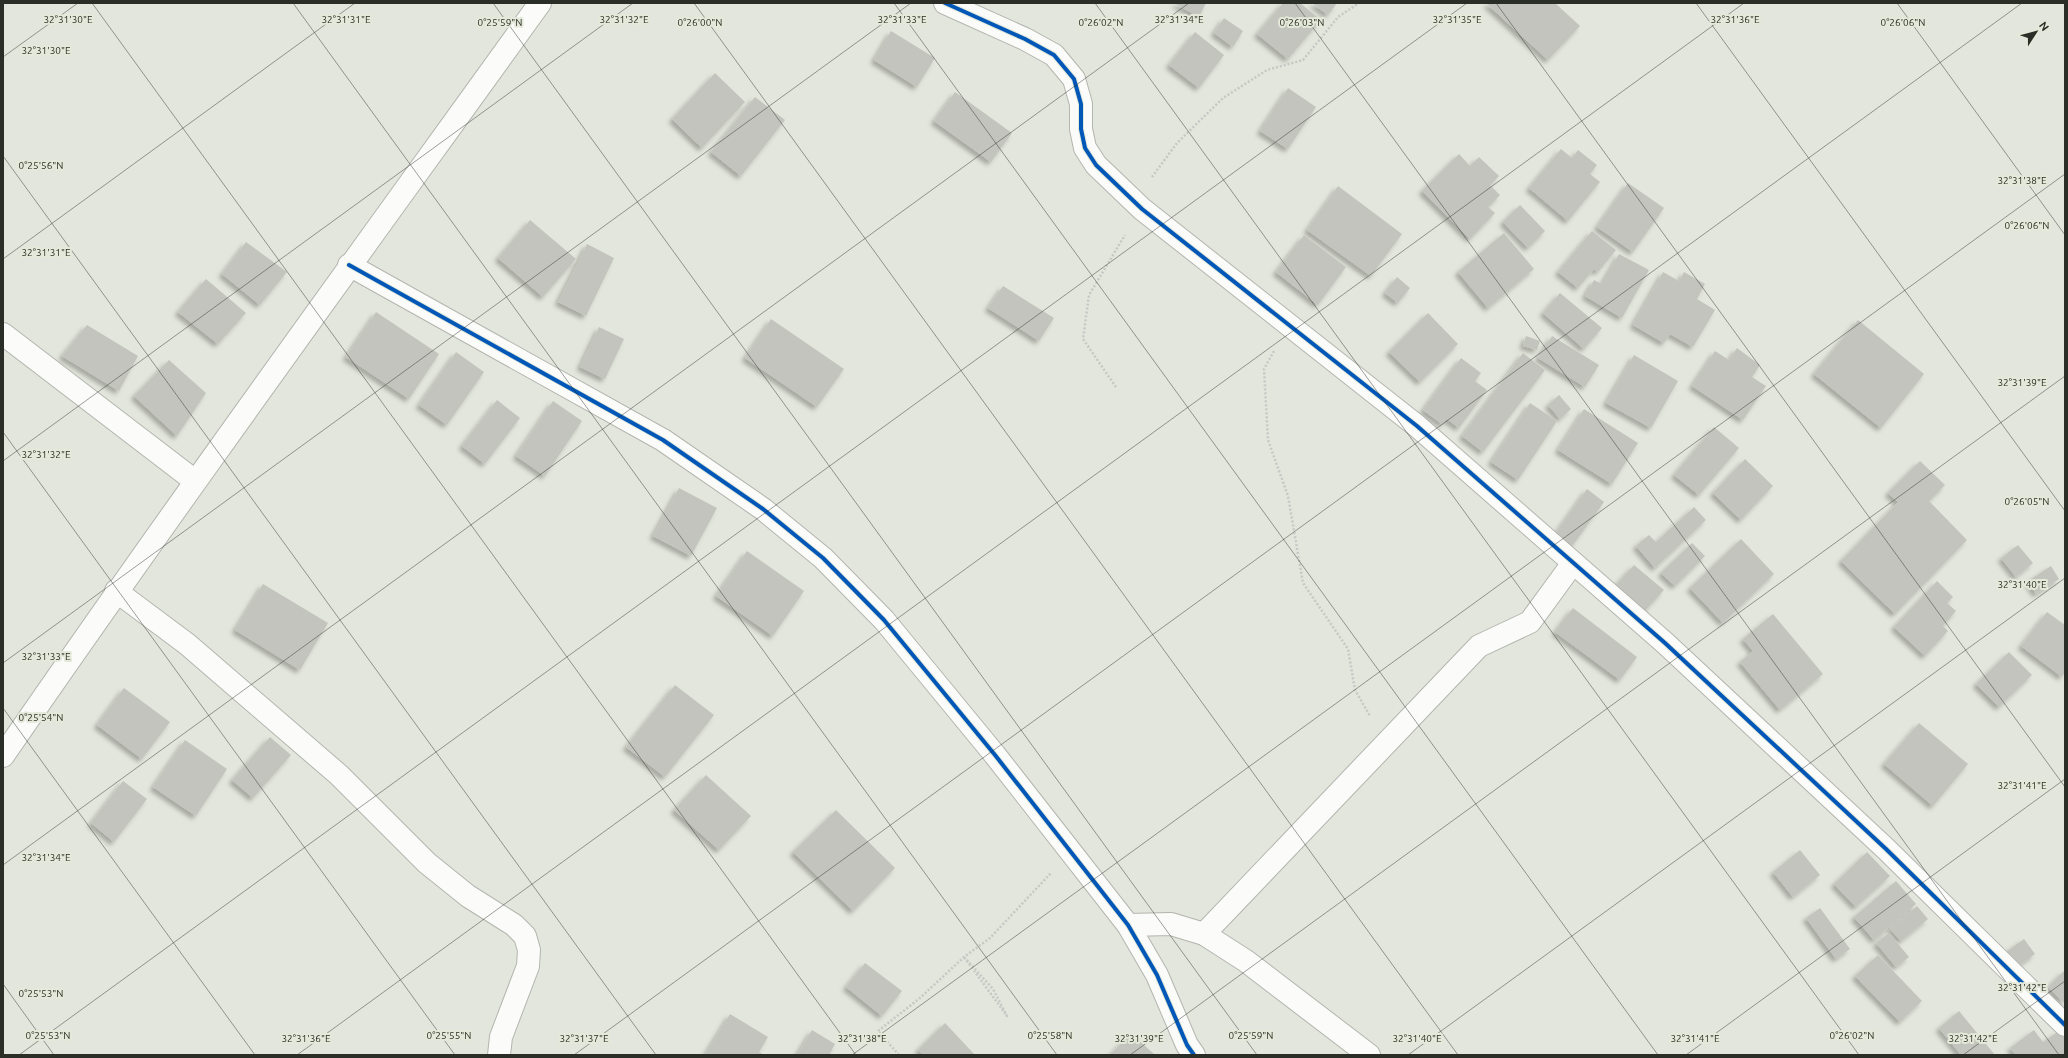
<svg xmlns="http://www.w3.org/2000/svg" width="2068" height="1058" font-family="Ubuntu,sans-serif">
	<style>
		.building { fill: #c3c4bd; filter: url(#shadow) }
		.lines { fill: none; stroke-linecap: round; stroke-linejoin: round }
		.minor-casing { stroke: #b3b5ae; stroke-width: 24 }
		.path { stroke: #c7c7c5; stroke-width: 2.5; stroke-dasharray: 2 2; stroke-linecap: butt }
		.minor { stroke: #fbfbfa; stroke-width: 22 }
		.cycleway-casing { stroke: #e4e9d9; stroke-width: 6 }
		.cycleway { stroke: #0057b8; stroke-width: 4 }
		.ticks { fill: none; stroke: #2b2d27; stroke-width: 1; stroke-opacity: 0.45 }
		.ticks-label { font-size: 10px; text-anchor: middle; fill: #2b2d27; stroke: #e4e9d9; stroke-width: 4; stroke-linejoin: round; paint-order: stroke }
	</style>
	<defs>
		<filter id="shadow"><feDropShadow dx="-3.5" dy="3.5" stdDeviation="2" flood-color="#0004"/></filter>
	</defs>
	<rect width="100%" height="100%" fill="#e3e6dc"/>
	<!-- building -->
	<g class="building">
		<path d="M1174,3H1206L1199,17Z"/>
		<path d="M1283,3H1300L1321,20L1288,59L1257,34Z"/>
		<path d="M1312,3H1337L1328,15Z"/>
		<path d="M1486,3H1555L1580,26L1548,60Z"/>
		<path d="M1224,18L1243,31L1233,47L1214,33Z"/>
		<path d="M891,31L935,58L917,87L874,60Z"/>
		<path d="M1195,32L1224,55L1199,88L1169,65Z"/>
		<path d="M715,73L745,102L702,148L672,119Z"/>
		<path d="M1288,88L1316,107L1288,149L1260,131Z"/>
		<path d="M955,92L1012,133L991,162L934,121Z"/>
		<path d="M755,97L785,120L741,176L711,152Z"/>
		<path d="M1561,149L1572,158L1578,150L1597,165L1590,174L1600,182L1568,221L1529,188Z"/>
		<path d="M1459,154L1470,166L1479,157L1499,176L1490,185L1500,195L1488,207L1495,213L1470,239L1422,191Z"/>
		<path d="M1628,183L1664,208L1633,252L1597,227Z"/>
		<path d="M1338,186L1402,234L1371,276L1307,230Z"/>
		<path d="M1520,205L1545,231L1528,248L1503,222Z"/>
		<path d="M530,220L576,259L543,297L498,258Z"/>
		<path d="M1592,231L1616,250L1598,272L1594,269L1578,288L1558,272Z"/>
		<path d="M1504,233L1534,269L1488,308L1458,272Z"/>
		<path d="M1304,235L1346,267L1318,305L1276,272Z"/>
		<path d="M246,242L287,272L260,305L222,274Z"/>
		<path d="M587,244L614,258L586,316L558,302Z"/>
		<path d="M1619,254L1649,270L1622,318L1585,296L1594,280L1602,284Z"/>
		<path d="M1663,272L1679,281L1684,272L1705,284L1697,299L1715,310L1693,347L1670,334L1664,343L1633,325Z"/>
		<path d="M1397,277L1410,288L1398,303L1385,293Z"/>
		<path d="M206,279L246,313L218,344L178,312Z"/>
		<path d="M1003,286L1054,318L1039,341L988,308Z"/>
		<path d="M1560,293L1602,328L1584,349L1543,313Z"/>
		<path d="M376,312L439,354L409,399L346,357Z"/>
		<path d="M1428,313L1458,344L1420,382L1389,352Z"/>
		<path d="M771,319L844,369L817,407L745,358Z"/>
		<path d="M1858,320L1924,374L1881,428L1814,374Z"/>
		<path d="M87,325L138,356L119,391L62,356Z"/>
		<path d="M599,327L624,339L605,379L580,367Z"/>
		<path d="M1526,336L1540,341L1537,350L1523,346Z"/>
		<path d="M1552,336L1599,365L1585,387L1538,358Z"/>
		<path d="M1737,348L1760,365L1752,377L1766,386L1743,420L1692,386L1715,351L1729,360Z"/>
		<path d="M456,352L484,372L447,425L419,405Z"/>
		<path d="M1523,353L1545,370L1483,452L1462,436Z"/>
		<path d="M1634,355L1678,381L1651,428L1606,403Z"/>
		<path d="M1461,358L1481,373L1475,381L1487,390L1459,428L1447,419L1442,424L1423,410Z"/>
		<path d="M169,360L206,393L177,436L134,396Z"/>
		<path d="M1559,395L1571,409L1560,419L1548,405Z"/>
		<path d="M497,400L520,418L485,464L462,446Z"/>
		<path d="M553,401L582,421L545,476L516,456Z"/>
		<path d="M1530,403L1557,421L1518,480L1491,462Z"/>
		<path d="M1584,409L1638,443L1612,484L1558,450Z"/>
		<path d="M1714,427L1739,448L1699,495L1674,475Z"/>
		<path d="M1745,459L1773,486L1741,520L1713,493Z"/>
		<path d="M1920,461L1945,485L1929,501L1967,540L1895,614L1841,561L1898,502L1888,493Z"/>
		<path d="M679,488L717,508L691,556L653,536Z"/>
		<path d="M1587,489L1604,502L1573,545L1556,533Z"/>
		<path d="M1694,507L1706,520L1655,568L1636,546L1649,535L1656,542Z"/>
		<path d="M1741,539L1774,574L1723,623L1690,588Z"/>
		<path d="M1692,543L1705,556L1675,586L1661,573Z"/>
		<path d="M2018,545L2033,563L2016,577L2001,558Z"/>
		<path d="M747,551L804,591L773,636L716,596Z"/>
		<path d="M1634,565L1664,590L1644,612L1615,586Z"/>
		<path d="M2051,566L2059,579L2036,594L2028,581Z"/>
		<path d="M1937,581L1953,597L1947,603L1956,611L1943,626L1948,631L1925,656L1894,627Z"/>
		<path d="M263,584L328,623L300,670L235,630Z"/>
		<path d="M1573,608L1637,657L1620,680L1555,632Z"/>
		<path d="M2047,612L2065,625V672L2062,677L2021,646Z"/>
		<path d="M1773,614L1823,674L1780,710L1740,662L1753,651L1743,639Z"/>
		<path d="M2009,652L2032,675L1999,707L1976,684Z"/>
		<path d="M675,685L714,715L665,777L626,747Z"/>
		<path d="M124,688L170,722L142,759L97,725Z"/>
		<path d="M1919,723L1968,764L1933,806L1884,764Z"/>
		<path d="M270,737L291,755L253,798L232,780Z"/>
		<path d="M185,740L227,769L196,816L153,787Z"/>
		<path d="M706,775L751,816L719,850L674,810Z"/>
		<path d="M123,781L147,799L114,842L91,823Z"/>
		<path d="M836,810L895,868L853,911L793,852Z"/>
		<path d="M1800,850L1820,875L1793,897L1773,872Z"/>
		<path d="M1867,852L1890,876L1856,907L1834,884Z"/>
		<path d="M1896,881L1916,904L1874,940L1854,917Z"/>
		<path d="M1917,906L1928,919L1901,941L1890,929Z"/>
		<path d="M1820,908L1850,949L1836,959L1806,918Z"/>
		<path d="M1889,933L1909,957L1896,967L1876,943Z"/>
		<path d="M2024,939L2035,954L2017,967L2006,952Z"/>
		<path d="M1878,955L1922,1001L1900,1022L1855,976Z"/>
		<path d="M865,963L902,991L882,1016L846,987Z"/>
		<path d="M2065,970V1004L2048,987Z"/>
		<path d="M1959,1011L1995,1055H1961L1939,1028Z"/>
		<path d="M730,1014L768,1037L759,1052L764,1055H705Z"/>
		<path d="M945,1023L975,1055H923L918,1050Z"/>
		<path d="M812,1030L835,1044L829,1055H797Z"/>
		<path d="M2034,1030L2043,1042L2059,1031L2065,1039V1055H2016L2010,1048Z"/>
		<path d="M1131,1033L1155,1055H1110Z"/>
	</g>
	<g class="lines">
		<defs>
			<g id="minor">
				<path d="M945,3L1025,39L1054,55L1074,79L1081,104V129L1085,148L1096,165L1142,209L1417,426L1665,643L1886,849L2065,1025"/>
				<path d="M349,265L663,440L763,509L823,558L884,620L995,755L1128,925L1157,975L1187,1045L1194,1055"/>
				<path d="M3,334L195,481"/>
				<path d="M116,591L187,644L339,775L427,863L468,896L514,925L525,936L529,950L528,966L501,1037L499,1055"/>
				<path d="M3,756C178,502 360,253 540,3"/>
				<path d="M1128,925L1171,924L1204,934L1246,961L1369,1055"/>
				<path d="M1204,934L1479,646L1530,622L1573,563"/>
			</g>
		</defs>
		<!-- minor casing -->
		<use href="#minor" class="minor-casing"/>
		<!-- path -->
		<g class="path">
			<path d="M1152,177L1177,143L1223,98L1267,70L1303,60L1338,17L1359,3"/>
			<path d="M1274,351L1264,369L1268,440L1288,496L1303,583L1348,649L1355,690L1370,716"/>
			<path d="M1116,387L1083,339L1089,295L1125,235"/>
			<path d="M964,957L993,989L1007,1016Z"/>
			<path d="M899,1055L878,1031L920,998L964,957L990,938L1051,873"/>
		</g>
		<!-- minor -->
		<use href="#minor" class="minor"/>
		<defs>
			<g id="cycleway">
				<path d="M945,3L1025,39L1054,55L1074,79L1081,104V129L1085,148L1096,165L1142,209L1417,426L1665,643L1886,849L2065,1025"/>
				<path d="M349,265L663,440L763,509L823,558L884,620L995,755L1128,925L1157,975L1187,1045L1194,1055"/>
			</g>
		</defs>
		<!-- cycleway casing -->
		<use href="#cycleway" class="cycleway-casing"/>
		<!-- cycleway -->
		<use href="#cycleway" class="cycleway"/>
	</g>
	<!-- ticks -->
	<path class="ticks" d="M92,3L856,1055M293,3L1057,1055M493,3L1257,1055M694,3L1458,1055M894,3L1658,1055M1095,3L1859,1055M1295,3L2059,1055M1496,3L2065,787M1696,3L2065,511M1897,3L2065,235M3,57L78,3M3,156L656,1055M3,259L355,3M3,432L455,1055M3,461L633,3M3,663L911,3M3,708L255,1055M3,865L1189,3M3,984L54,1055M19,1055L1467,3M297,1055L1744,3M574,1055L2022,3M852,1055L2065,174M1130,1055L2065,376M1408,1055L2065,578M1686,1055L2065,779M1963,1055L2065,981"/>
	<g class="ticks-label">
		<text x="346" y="23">32°31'31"E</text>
		<text x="1179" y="23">32°31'34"E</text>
		<text x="68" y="23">32°31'30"E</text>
		<text x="624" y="23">32°31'32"E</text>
		<text x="902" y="23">32°31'33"E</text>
		<text x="1457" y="23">32°31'35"E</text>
		<text x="1735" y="23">32°31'36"E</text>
		<text x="500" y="26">0°25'59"N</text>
		<text x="700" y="26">0°26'00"N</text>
		<text x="1101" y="26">0°26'02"N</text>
		<text x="1302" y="26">0°26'03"N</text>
		<text x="1903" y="26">0°26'06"N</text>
		<text x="46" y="54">32°31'30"E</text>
		<text x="41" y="169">0°25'56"N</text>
		<text x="2022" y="184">32°31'38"E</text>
		<text x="2027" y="229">0°26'06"N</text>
		<text x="46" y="256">32°31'31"E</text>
		<text x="2022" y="386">32°31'39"E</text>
		<text x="46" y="458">32°31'32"E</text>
		<text x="2027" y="505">0°26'05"N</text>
		<text x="2022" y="588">32°31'40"E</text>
		<text x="46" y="660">32°31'33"E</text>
		<text x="41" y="721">0°25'54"N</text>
		<text x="2022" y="789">32°31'41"E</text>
		<text x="46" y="861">32°31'34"E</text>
		<text x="2022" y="991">32°31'42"E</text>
		<text x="41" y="997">0°25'53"N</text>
		<text x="48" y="1039">0°25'53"N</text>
		<text x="449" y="1039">0°25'55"N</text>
		<text x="1050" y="1039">0°25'58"N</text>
		<text x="1251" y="1039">0°25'59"N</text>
		<text x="1852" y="1039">0°26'02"N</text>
		<text x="306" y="1042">32°31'36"E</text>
		<text x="584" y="1042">32°31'37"E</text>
		<text x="862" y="1042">32°31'38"E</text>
		<text x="1139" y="1042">32°31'39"E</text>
		<text x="1417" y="1042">32°31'40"E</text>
		<text x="1695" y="1042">32°31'41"E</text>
		<text x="1973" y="1042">32°31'42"E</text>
	</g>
	<!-- border -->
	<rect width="2068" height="1058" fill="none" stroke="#2b2d27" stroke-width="8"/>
	<!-- north arrow -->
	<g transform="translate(2036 32) rotate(54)" stroke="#e4e9d9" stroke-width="3" paint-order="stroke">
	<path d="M0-3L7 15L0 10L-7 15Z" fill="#2b2d27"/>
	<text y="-6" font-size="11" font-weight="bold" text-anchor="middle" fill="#2b2d27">N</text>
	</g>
</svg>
